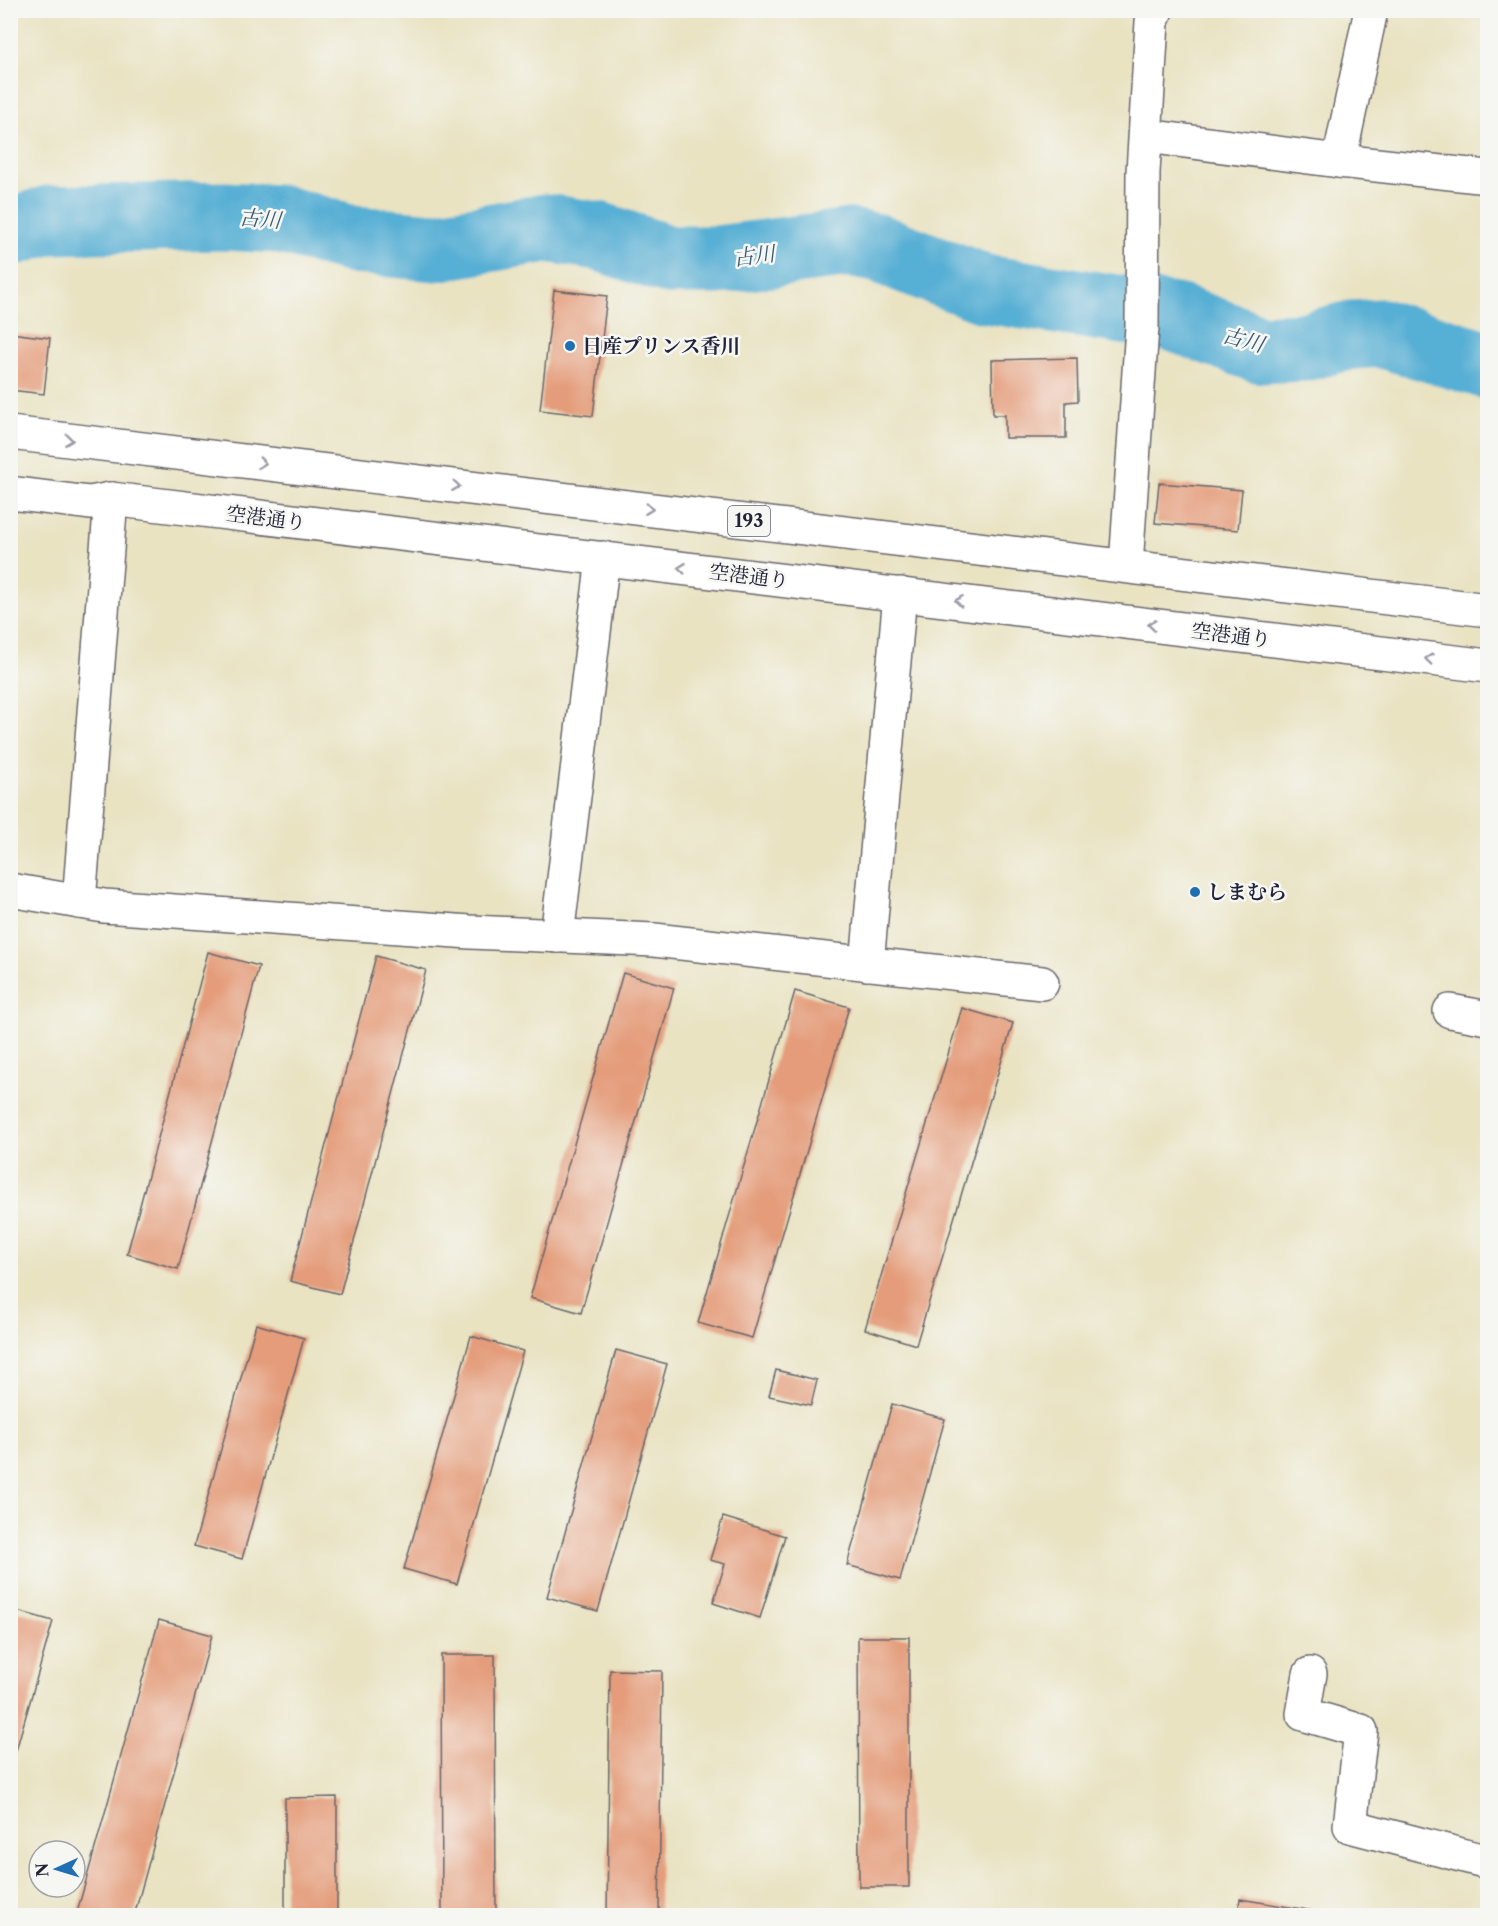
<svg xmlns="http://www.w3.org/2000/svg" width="1498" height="1926" font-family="'Libre Caslon Text','Noto Serif JP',serif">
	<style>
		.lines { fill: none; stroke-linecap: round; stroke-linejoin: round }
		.river { stroke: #57afd4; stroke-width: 69 }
		.building { fill: #e49c7a }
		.street-casing { stroke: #68666a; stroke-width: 36 }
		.highway-casing { stroke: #68666a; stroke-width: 36 }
		.street { stroke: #fff; stroke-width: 33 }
		.highway { stroke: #fff; stroke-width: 33 }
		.oneway { stroke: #9c9ca7 }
		.poi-dot { fill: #1f6fb2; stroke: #f6f6f2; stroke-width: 2 }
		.labels { text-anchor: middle; stroke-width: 5; stroke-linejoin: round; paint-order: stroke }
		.shield { fill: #f6f6f2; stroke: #626272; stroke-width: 1.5 }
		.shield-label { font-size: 18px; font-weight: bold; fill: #22223b }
		.poi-label { font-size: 20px; font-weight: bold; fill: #22223b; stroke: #f6f6f2; text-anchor: start }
		.street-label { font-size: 20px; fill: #22223b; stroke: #f6f6f2 }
		.water-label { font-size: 21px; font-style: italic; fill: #375a78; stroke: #f6f6f2 }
	</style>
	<rect width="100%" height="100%" fill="#f6f6f2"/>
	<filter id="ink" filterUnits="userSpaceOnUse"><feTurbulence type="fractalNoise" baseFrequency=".0167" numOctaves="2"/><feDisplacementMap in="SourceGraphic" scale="12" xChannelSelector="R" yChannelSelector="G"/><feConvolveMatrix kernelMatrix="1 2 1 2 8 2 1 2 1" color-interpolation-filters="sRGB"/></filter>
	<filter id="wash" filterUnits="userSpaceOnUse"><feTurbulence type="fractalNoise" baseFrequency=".008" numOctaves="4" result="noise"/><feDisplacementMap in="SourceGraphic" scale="24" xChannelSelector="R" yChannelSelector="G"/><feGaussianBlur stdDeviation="1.35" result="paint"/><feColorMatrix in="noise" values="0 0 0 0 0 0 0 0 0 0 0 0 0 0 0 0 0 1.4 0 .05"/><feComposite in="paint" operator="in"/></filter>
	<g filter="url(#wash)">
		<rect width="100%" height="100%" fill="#e9e3c2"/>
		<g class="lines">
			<!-- river -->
			<path class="river" d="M10,232L49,220L224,216L279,219L356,240L435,247L546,228L598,236L669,260H717L850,243L877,248L985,289L1176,318L1261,349L1303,347L1352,335L1380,333L1488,365"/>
		</g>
		<g id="blocks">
			<!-- building -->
			<g class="building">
				<path d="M554,290L607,296L593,416L540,410Z"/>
				<path d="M10,333L50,338L44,394L10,390Z"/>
				<path d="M1077,358L1078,401L1066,402V438H1005V415H993L992,360Z"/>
				<path d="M1159,483L1242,490L1238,530L1155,523Z"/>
				<path d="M208,952L259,966L178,1269L127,1254Z"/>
				<path d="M376,956L426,970L340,1294L290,1281Z"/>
				<path d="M623,973L674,988L581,1313L530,1298Z"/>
				<path d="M795,991L849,1007L752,1338L698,1323Z"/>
				<path d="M962,1008L1013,1023L916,1345L865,1329Z"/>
				<path d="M256,1324L304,1338L242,1559L194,1546Z"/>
				<path d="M471,1336L523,1351L457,1584L404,1569Z"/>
				<path d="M616,1350L667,1364L598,1611L547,1597Z"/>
				<path d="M776,1370L817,1380L811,1405L769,1396Z"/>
				<path d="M892,1404L945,1419L900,1580L847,1565Z"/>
				<path d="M723,1517L785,1536L760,1618L713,1603L725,1564L710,1560Z"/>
				<path d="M10,1609L53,1621L11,1768H10Z"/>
				<path d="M159,1620L212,1635L134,1916H76Z"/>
				<path d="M858,1637H909V1887H859Z"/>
				<path d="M441,1655H495L496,1916H442Z"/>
				<path d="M610,1670L662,1671L659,1916H607Z"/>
				<path d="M337,1797V1916H285V1798Z"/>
				<path d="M1240,1899L1332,1914V1916H1237Z"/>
			</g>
		</g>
	</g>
	<g filter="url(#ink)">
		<use href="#blocks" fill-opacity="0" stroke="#68666a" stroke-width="1.5"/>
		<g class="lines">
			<defs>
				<g id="street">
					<path d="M1146,136L1339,161L1371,10"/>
					<path d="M1339,161L1488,177"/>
					<path d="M1126,566L1142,327L1143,172L1152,22L1156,10"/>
					<path d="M10,890L104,906L470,932L654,940L1042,983"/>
					<path d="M79,902L111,499"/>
					<path d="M557,936L603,558"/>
					<path d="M867,964L900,594"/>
					<path d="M1450,1011L1488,1018"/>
					<path d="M1310,1674L1303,1714L1361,1731L1350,1826L1488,1862"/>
				</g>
				<g id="highway">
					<path d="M10,433L1488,610"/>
					<path d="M10,493L90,503L111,499L1488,666"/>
				</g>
			</defs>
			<!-- street casing -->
			<use href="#street" class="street-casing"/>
			<!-- highway casing -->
			<use href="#highway" class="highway-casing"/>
			<!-- street -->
			<use href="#street" class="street"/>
			<!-- highway -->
			<use href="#highway" class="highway"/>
		</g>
		<!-- one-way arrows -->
		<defs><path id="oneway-chevron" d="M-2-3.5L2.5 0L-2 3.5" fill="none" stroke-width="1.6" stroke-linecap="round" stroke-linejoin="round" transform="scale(1.5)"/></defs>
		<g class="oneway">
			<use href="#oneway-chevron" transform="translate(69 440) rotate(7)"/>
			<use href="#oneway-chevron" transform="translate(262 463) rotate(7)"/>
			<use href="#oneway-chevron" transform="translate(456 486) rotate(7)"/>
			<use href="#oneway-chevron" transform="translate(649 509) rotate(7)"/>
			<use href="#oneway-chevron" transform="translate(682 568) rotate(-173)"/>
			<use href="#oneway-chevron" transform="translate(959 601) rotate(-173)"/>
			<use href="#oneway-chevron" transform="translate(1152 625) rotate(-173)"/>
			<use href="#oneway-chevron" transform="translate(1429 659) rotate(-173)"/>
		</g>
	</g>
	<!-- markers -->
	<g class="poi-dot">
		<circle cx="570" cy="346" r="6"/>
		<circle cx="1195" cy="892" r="6"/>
	</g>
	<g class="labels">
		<!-- shield labels -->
		<rect class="shield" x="728" y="506" width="42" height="30" rx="4.5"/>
		<g class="shield-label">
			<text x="749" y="527">193</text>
		</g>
		<!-- poi labels -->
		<g class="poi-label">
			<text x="582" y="353">日産プリンス香川</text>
			<text x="1207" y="899">しまむら</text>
		</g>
		<!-- street labels -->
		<g class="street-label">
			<text transform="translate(266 518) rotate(7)" y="7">空港通り</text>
			<text transform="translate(749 576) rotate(7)" y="7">空港通り</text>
			<text transform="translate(1231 635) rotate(7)" y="7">空港通り</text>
		</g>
		<!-- water labels -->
		<g class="water-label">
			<text transform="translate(260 219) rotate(5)" y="7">古川</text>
			<text transform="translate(754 256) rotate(-7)" y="7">古川</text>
			<text transform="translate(1243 340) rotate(15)" y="7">古川</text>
		</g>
	</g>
	<!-- margin -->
	<rect width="1498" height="1926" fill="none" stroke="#f6f6f2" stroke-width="36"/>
	<!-- north arrow -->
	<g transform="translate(57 1869) rotate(266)"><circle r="28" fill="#f6f6f2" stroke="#a1a1a9" stroke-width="1.5"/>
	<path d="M0-4.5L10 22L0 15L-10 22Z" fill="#1f6fb2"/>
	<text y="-9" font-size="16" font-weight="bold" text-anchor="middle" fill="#22223b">N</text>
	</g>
</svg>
